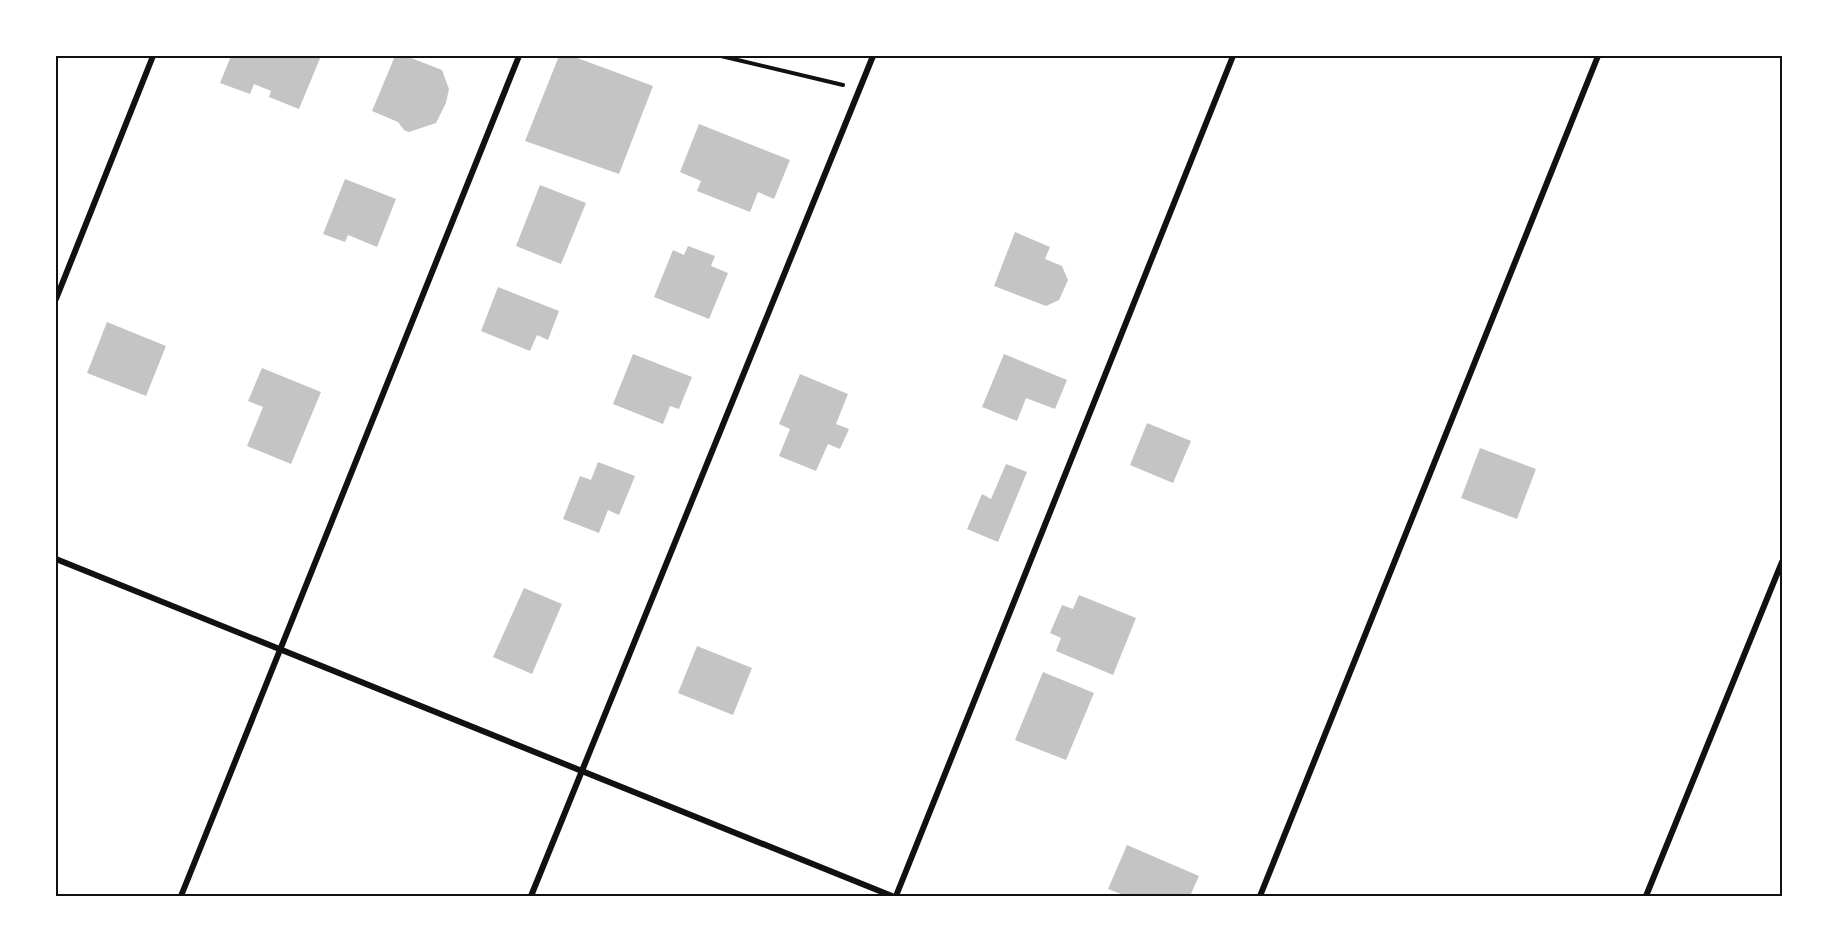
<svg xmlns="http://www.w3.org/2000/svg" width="1838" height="952" font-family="'Exo 2',sans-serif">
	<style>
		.building { fill: #c4c4c4 }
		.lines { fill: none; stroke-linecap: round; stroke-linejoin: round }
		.path { stroke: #111; stroke-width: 4 }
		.minor { stroke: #111; stroke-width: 6 }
		.neatline { fill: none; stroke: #111; stroke-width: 2 }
	</style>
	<rect width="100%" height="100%" fill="#fff"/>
	<!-- building -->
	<g class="building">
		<path d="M231,56H321L299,109L269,97L271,91L254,84L250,94L220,83Z"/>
		<path d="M395,56H406L442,70L449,89L446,103L436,123L409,132L404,130L398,122L372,111Z"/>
		<path d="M559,56H572L653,86L619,174L525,141Z"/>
		<path d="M699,124L790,160L774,199L758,192L750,212L697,191L701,181L680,172Z"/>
		<path d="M345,179L396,199L377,247L348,235L345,242L323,234Z"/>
		<path d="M540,185L586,203L561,264L516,246Z"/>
		<path d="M1015,232L1050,247L1045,259L1062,266L1068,280L1059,300L1046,306L994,286Z"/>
		<path d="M688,246L715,256L711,266L728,273L709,319L654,297L673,250L684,255Z"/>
		<path d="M498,287L559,311L548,340L537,335L530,351L481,331Z"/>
		<path d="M107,322L166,346L146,396L87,373Z"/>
		<path d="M633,354L692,377L679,409L670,406L663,424L613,404Z"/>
		<path d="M1004,354L1067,380L1055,409L1026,398L1017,421L982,407Z"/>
		<path d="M262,368L321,392L291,464L247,446L263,407L248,401Z"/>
		<path d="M800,374L848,394L836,424L849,429L840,449L828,444L816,471L779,456L790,429L779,424Z"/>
		<path d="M1147,423L1191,441L1173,483L1130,465Z"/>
		<path d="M1480,448L1536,469L1517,519L1461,498Z"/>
		<path d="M598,462L635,476L619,515L608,510L599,533L563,519L580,476L591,480Z"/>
		<path d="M1006,464L1027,472L998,542L967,529L982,494L991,499Z"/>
		<path d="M524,588L562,604L532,674L493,657Z"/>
		<path d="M1079,595L1136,618L1113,675L1056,651L1061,638L1050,633L1062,605L1073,609Z"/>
		<path d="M697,646L752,668L733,715L678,693Z"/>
		<path d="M1043,672L1094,693L1066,760L1015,740Z"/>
		<path d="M1127,845L1199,876L1190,896H1126L1108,889Z"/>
	</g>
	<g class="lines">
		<!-- path -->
		<path class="path" d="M721,56L843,85"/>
		<!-- minor -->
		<g class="minor">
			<path d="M56,299L153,56"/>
			<path d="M56,559L892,896"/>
			<path d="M181,896L519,56"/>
			<path d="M531,896L873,56"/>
			<path d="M896,896L1233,56"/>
			<path d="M1260,896L1598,56"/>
			<path d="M1646,896L1782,562"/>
		</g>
	</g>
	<!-- border -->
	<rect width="1838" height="952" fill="none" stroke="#ffffff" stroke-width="114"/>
	<rect x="57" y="57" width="1724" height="838" class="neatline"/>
</svg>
